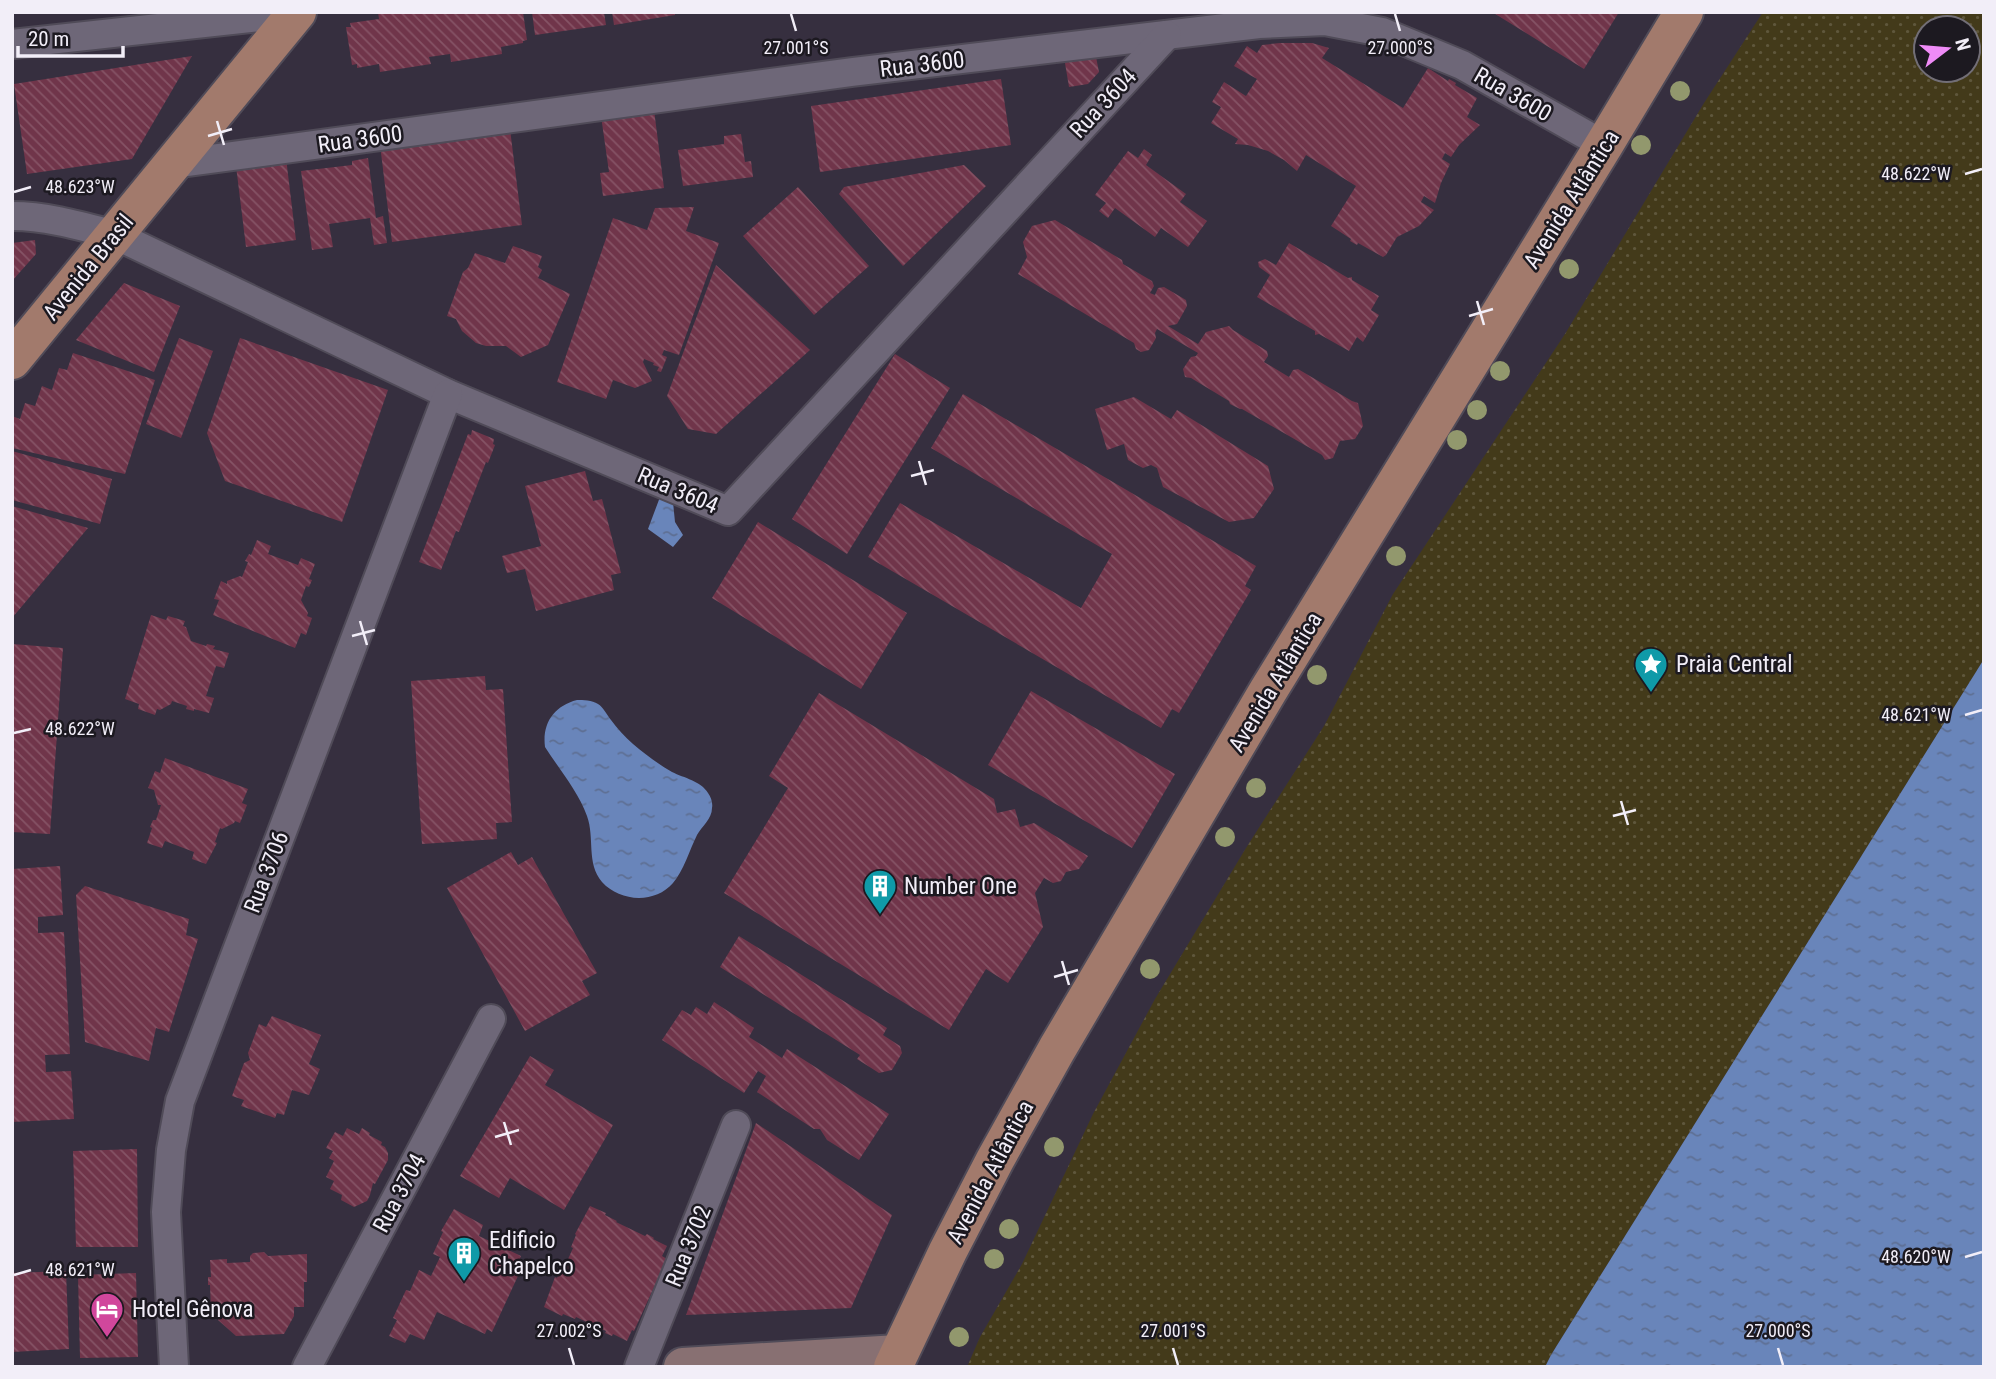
<svg xmlns="http://www.w3.org/2000/svg" width="1996" height="1379" font-family="'Roboto Condensed',sans-serif">
	<style>
		.sand { fill: url(#sand-dots); fill-rule: evenodd }
		.water { fill: url(#water-ripples) }
		.building { fill: url(#building-back-hatch) }
		.lines { fill: none; stroke-linecap: round; stroke-linejoin: round }
		.minor-casing { stroke: #504b58; stroke-width: 32 }
		.secondary-casing { stroke: #504b58; stroke-width: 42 }
		.primary-casing { stroke: #504b58; stroke-width: 42 }
		.minor { stroke: #6e6778; stroke-width: 28 }
		.secondary { stroke: #887072; stroke-width: 38 }
		.primary { stroke: #a27a6c; stroke-width: 38 }
		.tree { fill: #92986d }
		.ticks { fill: none; stroke: #f2eef8; stroke-width: 2.5 }
		.labels { text-anchor: middle; stroke-width: 5; stroke-linejoin: round; paint-order: stroke }
		.street-label { font-size: 23px; fill: #f2eef8; stroke: #1c1920 }
		.poi-label { font-size: 23px; fill: #f2eef8; stroke: #1c1920; text-anchor: start }
		.ticks-label { font-size: 18px; text-anchor: middle; fill: #f2eef8; stroke: #1c1920; stroke-width: 5; stroke-linejoin: round; paint-order: stroke }
	</style>
	<defs>
		<pattern id="sand-dots" width="8" height="8" patternUnits="userSpaceOnUse" patternTransform="scale(1.75)"><rect width="8" height="8" fill="#433a1a"/><path d="M2 2h.1M6 6h.1" fill="none" stroke="#5f573c" stroke-width="1.8" stroke-linecap="round"/></pattern>
		<pattern id="water-ripples" width="26" height="14" patternUnits="userSpaceOnUse" patternTransform="scale(1.75)"><rect width="26" height="14" fill="#6985ba"/><path d="M2 4q2-2 4 0t4 0M15 11q2-2 4 0t4 0" fill="none" stroke="#5e6f93"/></pattern>
		<pattern id="building-back-hatch" width="6" height="6" patternUnits="userSpaceOnUse" patternTransform="scale(1.75)"><rect width="6" height="6" fill="#70354a"/><path d="M-1 5l2 2M0 0l6 6M5-1l2 2" fill="none" stroke="#855365"/></pattern>
	</defs>
	<rect width="100%" height="100%" fill="#362f3f"/>
	<!-- sand -->
	<path class="sand" d="M1763,12H1984V659L1551,1355L1545,1367H967L980,1337L1022,1264L1093,1114L1155,999L1246,848L1324,726L1393,594L1565,334L1704,103ZM1926,28H1968V70H1926Z"/>
	<!-- water -->
	<g class="water">
		<path d="M660,497L673,502L675,522L683,535L673,547L648,529Z"/>
		<path d="M1984,659V1367H1545L1551,1355Z"/>
		<path d="M577,700C583,700 592,700 598,704C603,707 607,715 611,720C617,728 625,737 633,744C645,754 658,764 672,772C684,778 701,781 708,793C711,797 713,803 712,808C712,819 702,826 697,835C690,849 683,872 673,883C655,904 620,902 602,882C586,863 595,838 587,816C578,791 559,769 545,747C542,723 554,706 577,700Z"/>
	</g>
	<!-- building -->
	<g class="building">
		<path d="M378,12H523L527,40L523,41V43L501,47L502,54L451,62L450,54L429,57L431,64L380,72L379,64L357,68V64L352,65L346,27H351L350,23L379,19Z"/>
		<path d="M532,12H604L606,25L535,35Z"/>
		<path d="M612,12H674L675,15L614,25Z"/>
		<path d="M1492,12H1619L1584,69Z"/>
		<path d="M1280,43H1312L1329,48L1322,58L1403,108L1428,68L1448,81L1449,79L1456,83L1455,85L1477,98L1467,117L1480,125L1459,145L1451,157L1445,153L1442,159L1450,164L1441,183L1435,203L1424,196L1421,202L1434,210L1419,226L1397,237L1386,255L1383,257L1358,243L1357,245L1350,241L1351,239L1331,226L1356,186L1306,155L1297,171L1284,160L1268,151L1248,145L1235,144L1238,139L1211,123L1221,107L1212,102L1224,82L1246,96L1257,79L1234,66L1247,46L1257,53L1262,45Z"/>
		<path d="M1094,47L1099,72L1088,84L1069,87L1063,51Z"/>
		<path d="M192,56L132,159L27,174L14,84Z"/>
		<path d="M1001,79L1011,145L820,172L811,106Z"/>
		<path d="M653,102L664,188L603,196L600,173L609,172L600,109Z"/>
		<path d="M510,129L522,225L392,242L380,145Z"/>
		<path d="M741,134L745,162L751,161L753,177L683,186L678,150L724,144V136Z"/>
		<path d="M1144,149L1152,155L1146,165L1186,194L1180,202L1207,221L1188,247L1161,228L1155,237L1115,208L1108,218L1099,211L1106,203L1095,195L1128,151L1138,158Z"/>
		<path d="M286,158L296,240L246,247L236,166Z"/>
		<path d="M368,158L376,218L383,216L387,243L374,245L370,218L329,224L333,247L312,250L301,171L352,165V161Z"/>
		<path d="M964,165L986,186L903,266L839,194L844,187Z"/>
		<path d="M798,187L869,266L814,315L743,236Z"/>
		<path d="M694,207L686,231L719,243L679,355L664,350L662,355L667,357L661,372L657,371L659,367L653,365L654,363L644,359L643,362L652,381L635,388L613,380L606,399L557,382L613,218L647,230L655,208Z"/>
		<path d="M1055,220L1122,260L1123,264L1152,281L1154,286L1150,293L1155,295L1158,288L1164,287L1186,300L1187,306L1177,324L1168,326L1198,344L1206,332L1229,326L1233,330L1267,351L1268,356L1264,362L1289,377L1293,370L1298,369L1352,401L1358,403L1363,426L1355,439L1340,441L1333,458L1325,460L1322,455L1242,409H1240L1230,404L1229,401L1191,378L1185,377L1183,369L1191,357L1196,356L1198,353L1157,329L1155,333L1156,338L1149,350L1141,352L1136,349L1134,343L1018,274L1027,257L1023,242L1032,226Z"/>
		<path d="M35,240L36,254L12,281V243Z"/>
		<path d="M1289,243L1348,278L1352,277V280L1379,296L1371,310L1379,315L1363,342L1357,337L1349,351L1319,334L1315,335V331L1257,297L1270,275L1259,267L1258,262L1265,259L1276,265Z"/>
		<path d="M513,246L542,256L538,267L542,270L538,278L570,294L548,345L521,357L506,346H486L476,343L462,331L456,319L447,316L463,272L468,268L475,253L505,263Z"/>
		<path d="M716,265L810,350L716,434L688,429L667,396Z"/>
		<path d="M124,283L180,306L154,372L76,340Z"/>
		<path d="M179,338L213,351L181,438L146,424Z"/>
		<path d="M240,338L388,390L342,522L225,481L207,433Z"/>
		<path d="M73,353L155,380L125,474L12,448V416L20,419L25,403L35,406L42,386L52,390L59,368L67,370Z"/>
		<path d="M895,354L950,388L847,554L792,519Z"/>
		<path d="M963,394L1256,566L1245,586L1251,590L1179,713L1172,709L1161,728L868,557L900,503L1081,608L1112,554L931,448Z"/>
		<path d="M1134,397L1171,419L1177,410L1268,466L1274,489L1254,518L1229,522L1163,487L1157,468L1151,465L1143,468L1128,460L1124,444L1107,450L1095,409Z"/>
		<path d="M472,430L494,439L493,444L495,445L488,463L486,462L459,532L456,531L441,570L419,562L468,434L471,435Z"/>
		<path d="M12,451L112,479L100,524L12,500Z"/>
		<path d="M585,471L593,501L602,499L621,573L611,575L614,590L536,611L525,569L507,573L502,556L541,546L525,486Z"/>
		<path d="M12,506L88,528L12,618Z"/>
		<path d="M758,522L907,613L861,689L712,598Z"/>
		<path d="M257,540L271,546L268,554L298,565L301,558L315,564L309,579L312,580L309,587L306,586L301,600L308,613L307,616L312,618L306,635L301,633L295,648L213,615L219,600L214,599L221,581L227,584V581L240,576L242,577L248,562L245,561L249,554L251,555Z"/>
		<path d="M151,615L166,620L168,616L185,621L183,626L186,627L191,641L206,646L207,644L215,646L213,649L229,653L224,668L216,666L206,696L214,698L209,713L194,709V711L186,709L187,706L172,701L171,704L160,710L157,709L155,715L138,709L139,704L125,699Z"/>
		<path d="M12,644L63,648L50,834L12,832Z"/>
		<path d="M485,676L486,690L503,689L512,822L496,823L497,839L422,844L411,681Z"/>
		<path d="M1031,691L1175,774L1132,848L988,765Z"/>
		<path d="M819,693L994,799L997,813L1015,809L1020,827L1034,823L1088,856L1079,869L1066,872L1061,881L1053,883L1044,878L1035,893L1043,927L1008,983L986,969L949,1030L724,893L788,788L769,776Z"/>
		<path d="M165,758L248,789L242,803L247,805L240,823L235,821L234,823L222,829L220,828L215,842L217,843L206,864L192,859L194,852L165,841L162,848L147,843L152,828L150,827L153,820H156L161,805H158L154,790L148,788L155,771L160,773Z"/>
		<path d="M511,852L518,865L532,857L597,973L582,981L590,995L525,1031L447,888Z"/>
		<path d="M60,866L63,915L38,917V933L64,932L70,1054L45,1055L46,1072L71,1071L74,1119L12,1122V869Z"/>
		<path d="M85,886L189,919L186,935L198,939L169,1032L156,1028L149,1061L85,1042L76,895Z"/>
		<path d="M739,936L887,1028L883,1035L900,1046L902,1053L892,1070L879,1073L857,1059L860,1055L720,967Z"/>
		<path d="M714,1002L754,1028L749,1037L782,1058L787,1049L889,1114L859,1160L827,1140L820,1129H814L757,1092L766,1076L758,1071L744,1093L662,1040L682,1010L691,1015L696,1007L707,1014Z"/>
		<path d="M272,1016L321,1035L309,1064L320,1069L309,1095L292,1090L284,1115L277,1113L275,1118L241,1106L244,1100L232,1096L244,1063L250,1060L248,1053L259,1024L266,1027Z"/>
		<path d="M530,1056L554,1070L545,1085L613,1125L564,1210L510,1178L499,1198L460,1176Z"/>
		<path d="M756,1123L892,1215L851,1308L686,1315Z"/>
		<path d="M347,1128L359,1134L362,1128L370,1133L369,1135L382,1142L381,1145L385,1147L388,1153V1160L375,1184L373,1183L370,1195L367,1201L354,1207L341,1200L342,1195L330,1189L334,1181L326,1177L334,1161L329,1158L333,1151L326,1148L335,1132L343,1136Z"/>
		<path d="M137,1149L138,1247H76L73,1151Z"/>
		<path d="M590,1206L606,1213L605,1215L617,1221L616,1222L645,1236L647,1234L654,1238L653,1239L667,1246L662,1256L667,1259L634,1331L632,1330L627,1341L613,1334L612,1336L605,1333L606,1331L576,1317L575,1319L563,1314L562,1316L544,1307L555,1277L557,1278L562,1266L564,1268L573,1248L571,1247L576,1235L575,1234Z"/>
		<path d="M454,1209L483,1225L479,1236L521,1256L519,1261L524,1263L492,1332L487,1329L485,1334L437,1312L424,1340L410,1334L405,1343L389,1336L397,1320L393,1318L406,1290L410,1291L419,1270L431,1276L440,1257L433,1254L443,1232L441,1231Z"/>
		<path d="M264,1252L268,1256L307,1254V1282H304V1307H294V1316L284,1334L236,1336L218,1320V1311H211L210,1285H208V1277H211L210,1260L227,1259V1263L250,1262V1256L253,1253Z"/>
		<path d="M66,1271L69,1349L12,1352V1273Z"/>
		<path d="M136,1273L138,1357L80,1358L78,1275Z"/>
	</g>
	<g class="lines">
		<defs>
			<g id="minor">
				<path d="M12,44L296,13"/>
				<path d="M173,164L852,72L1259,24L1325,21L1382,32L1462,65L1604,145"/>
				<path d="M12,216C47,216 81,226 115,235L448,394L728,511L1167,35"/>
				<path d="M174,1367L166,1212L171,1150L180,1101L448,394"/>
				<path d="M307,1367L491,1019"/>
				<path d="M639,1367L736,1125"/>
			</g>
			<path id="secondary" d="M683,1367L898,1354"/>
			<g id="primary">
				<path d="M12,360L297,12"/>
				<path d="M893,1367L948,1251L995,1160L1057,1049L1268,691L1604,145L1684,12"/>
			</g>
		</defs>
		<!-- minor casing -->
		<use href="#minor" class="minor-casing"/>
		<!-- secondary casing -->
		<use href="#secondary" class="secondary-casing"/>
		<!-- primary casing -->
		<use href="#primary" class="primary-casing"/>
		<!-- minor -->
		<use href="#minor" class="minor"/>
		<!-- secondary -->
		<use href="#secondary" class="secondary"/>
		<!-- primary -->
		<use href="#primary" class="primary"/>
	</g>
	<!-- trees -->
	<g class="tree">
		<circle cx="1680" cy="91" r="10"/>
		<circle cx="1641" cy="145" r="10"/>
		<circle cx="1569" cy="269" r="10"/>
		<circle cx="1500" cy="371" r="10"/>
		<circle cx="1477" cy="410" r="10"/>
		<circle cx="1457" cy="440" r="10"/>
		<circle cx="1396" cy="556" r="10"/>
		<circle cx="1317" cy="675" r="10"/>
		<circle cx="1256" cy="788" r="10"/>
		<circle cx="1225" cy="837" r="10"/>
		<circle cx="1150" cy="969" r="10"/>
		<circle cx="1054" cy="1147" r="10"/>
		<circle cx="1009" cy="1229" r="10"/>
		<circle cx="994" cy="1259" r="10"/>
		<circle cx="959" cy="1337" r="10"/>
	</g>
	<!-- ticks -->
	<path class="ticks" d="M791,14L796,31M1395,14L1400,31M217,121L224,145M208,136L232,129M1965,174L1982,169M14,192L31,187M1477,301L1484,325M1469,316L1493,309M919,461L926,485M911,476L934,470M360,621L367,645M352,636L375,630M1965,715L1982,710M14,733L31,729M1621,801L1628,825M1613,816L1636,810M1062,961L1069,985M1054,977L1078,970M504,1122L511,1145M495,1137L519,1130M1965,1257L1982,1252M14,1275L31,1270M569,1348L574,1365M1173,1348L1178,1365M1778,1348L1783,1365"/>
	<!-- icons -->
	<defs>
		<symbol id="sight-pin" viewBox="-11 -11 22 30"><path d="M0 17L-7.5 6A9.5 9.5 0 1 1 7.5 6Z" fill="#0f9aa8" stroke="#1c1920"/><path d="M0-6L1.8-2.2L6-1.7L2.9 1.2L3.7 5.4L0 3.3L-3.7 5.4L-2.9 1.2L-6-1.7L-1.8-2.2Z" fill="#fff"/></symbol>
		<symbol id="building-pin" viewBox="-11 -11 22 30"><path d="M0 17L-7.5 6A9.5 9.5 0 1 1 7.5 6Z" fill="#0f9aa8" stroke="#1c1920"/><path d="M-4-6H4V6H1V3H-1V6H-4ZM-2.5-4.3h1.7v1.8h-1.7ZM.8-4.3h1.7v1.8H.8ZM-2.5-1h1.7V.8h-1.7ZM.8-1h1.7V.8H.8Z" fill="#fff"/></symbol>
		<symbol id="hotel-pin" viewBox="-11 -11 22 30"><path d="M0 17L-7.5 6A9.5 9.5 0 1 1 7.5 6Z" fill="#d1479c" stroke="#1c1920"/><path d="M-6-4.5h1.5V1H6V5H4.5V3h-9V5H-6ZM-4 0a1.8 1.8 0 1 1 3.6 0ZM.5 0V-2.5h3Q6-2.5 6 0Z" fill="#fff"/></symbol>
	</defs>
	<g fill-rule="evenodd">
		<use href="#sight-pin" x="1632" y="645" width="38" height="52"/>
		<use href="#building-pin" x="861" y="867" width="38" height="52"/>
		<use href="#building-pin" x="445" y="1234" width="38" height="52"/>
		<use href="#hotel-pin" x="88" y="1290" width="38" height="52"/>
	</g>
	<g class="labels">
		<!-- street labels -->
		<g class="street-label">
			<text transform="translate(922 64) rotate(-7)" y="8">Rua 3600</text>
			<text transform="translate(1513 94) rotate(30)" y="8">Rua 3600</text>
			<text transform="translate(1103 103) rotate(-47)" y="8">Rua 3604</text>
			<text transform="translate(360 139) rotate(-8)" y="8">Rua 3600</text>
			<text transform="translate(1571 199) rotate(-58)" y="8">Avenida Atlântica</text>
			<text transform="translate(88 267) rotate(-51)" y="8">Avenida Brasil</text>
			<text transform="translate(678 490) rotate(23)" y="8">Rua 3604</text>
			<text transform="translate(1275 682) rotate(-59)" y="8">Avenida Atlântica</text>
			<text transform="translate(266 872) rotate(-69)" y="8">Rua 3706</text>
			<text transform="translate(990 1172) rotate(-62)" y="8">Avenida Atlântica</text>
			<text transform="translate(399 1193) rotate(-62)" y="8">Rua 3704</text>
			<text transform="translate(688 1246) rotate(-68)" y="8">Rua 3702</text>
		</g>
		<!-- poi labels -->
		<g class="poi-label">
			<text x="1676" y="672">Praia Central</text>
			<text x="904" y="894">Number One</text>
			<text x="489" y="1248">Edificio<tspan x="489" dy="26">Chapelco</tspan></text>
			<text x="132" y="1317">Hotel Gênova</text>
		</g>
	</g>
	<g class="ticks-label">
		<text x="796" y="54">27.001°S</text>
		<text x="1400" y="54">27.000°S</text>
		<text x="1916" y="180">48.622°W</text>
		<text x="80" y="193">48.623°W</text>
		<text x="1916" y="721">48.621°W</text>
		<text x="80" y="735">48.622°W</text>
		<text x="1916" y="1263">48.620°W</text>
		<text x="80" y="1276">48.621°W</text>
		<text x="569" y="1337">27.002°S</text>
		<text x="1173" y="1337">27.001°S</text>
		<text x="1778" y="1337">27.000°S</text>
	</g>
	<!-- border -->
	<rect width="1996" height="1379" fill="none" stroke="#f2eef8" stroke-width="28"/>
	<!-- north arrow -->
	<g transform="translate(1947 49) rotate(74)"><circle r="33" fill="#1c1920" stroke="#726e76" stroke-width="2"/>
	<path d="M0-5L12 26L0 18L-12 26Z" fill="#ef8bf7"/>
	<text y="-10" font-size="19" font-weight="bold" text-anchor="middle" fill="#f2eef8">N</text>
	</g>
	<!-- scale -->
	<path d="M18 46v10h105v-10" fill="none" stroke="#f2eef8" stroke-width="3.5"/>
	<text x="28" y="46" font-size="21" fill="#f2eef8" stroke="#1c1920" stroke-width="5" paint-order="stroke">20 m</text>
</svg>
